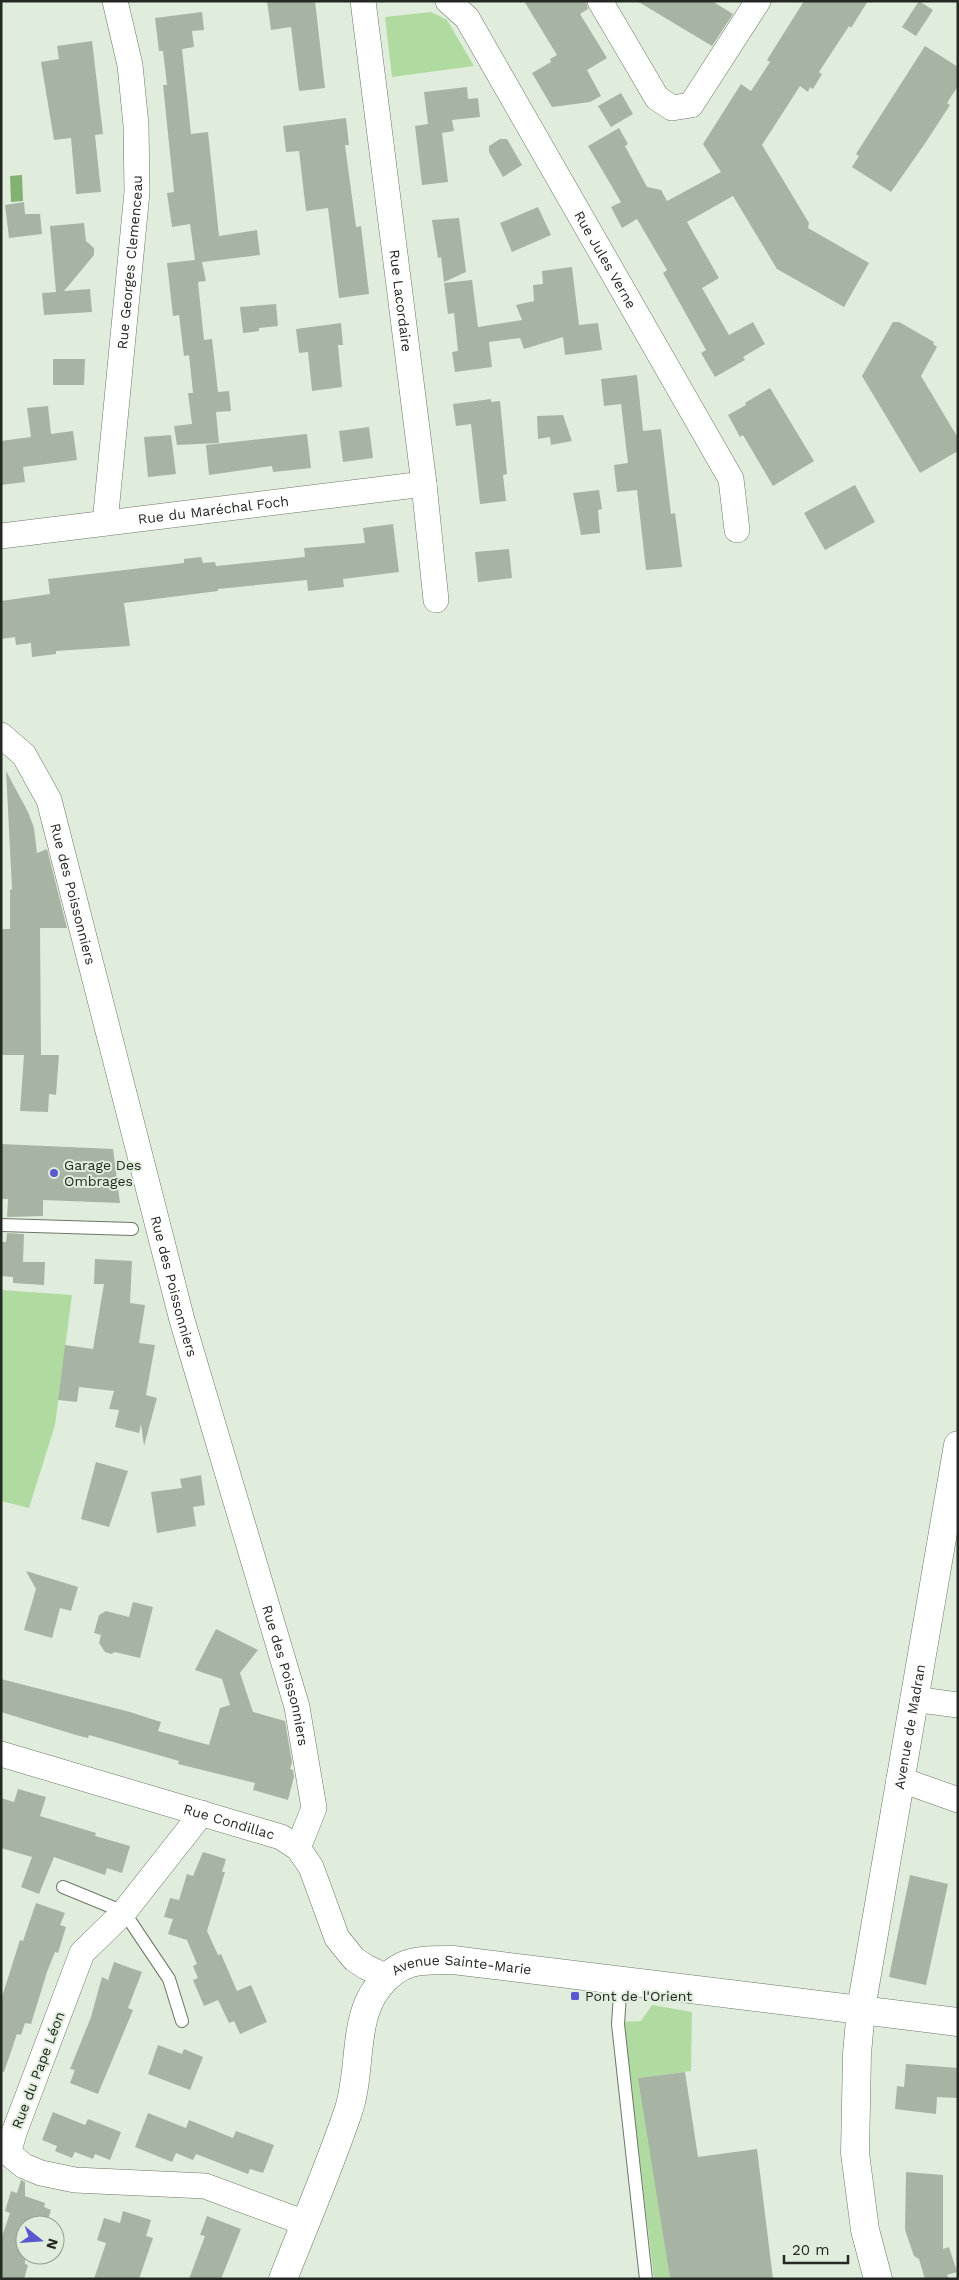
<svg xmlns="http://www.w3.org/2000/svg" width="959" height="2280" font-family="'Work Sans',sans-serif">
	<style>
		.green { fill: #afdba0 }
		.water { fill: #82b172 }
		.building { fill: #a8b4a3 }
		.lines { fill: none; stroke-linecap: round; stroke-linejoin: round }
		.service-casing { stroke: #6b7767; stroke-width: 14 }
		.minor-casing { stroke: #6b7767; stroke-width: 26 }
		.secondary-casing { stroke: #6b7767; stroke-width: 29 }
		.service { stroke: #fff; stroke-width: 12 }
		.minor { stroke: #fff; stroke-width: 25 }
		.secondary { stroke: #fff; stroke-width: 28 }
		.poi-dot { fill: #5b57cf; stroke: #e0eddc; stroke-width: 2 }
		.labels { text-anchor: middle; stroke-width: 4; stroke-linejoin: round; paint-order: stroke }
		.street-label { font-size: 14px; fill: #242923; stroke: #e0eddc }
		.poi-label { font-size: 14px; fill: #242923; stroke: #e0eddc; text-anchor: start }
	</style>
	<rect width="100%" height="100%" fill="#e0eddc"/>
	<!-- green -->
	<g class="green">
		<path d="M431,12L447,20L474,66L392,77L385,17Z"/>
		<path d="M1,1290L72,1295L55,1425L29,1508L1,1501Z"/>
		<path d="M652,2005L692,2012L691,2071L639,2078L670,2279H654L623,2022L641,2021Z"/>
	</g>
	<!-- water -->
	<path class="water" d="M22,175L23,201L11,202L10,176Z"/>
	<!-- building -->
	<g class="building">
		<path d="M267,1H315L325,88L299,91L291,27L271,30Z"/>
		<path d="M524,1H586L588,9L580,14L607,58L587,70L601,96L590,102L552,107L532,73L551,62L550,59L557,55Z"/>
		<path d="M637,1H712L733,14L712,46Z"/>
		<path d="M804,1H868L851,28L849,26L819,72L822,74L813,89L810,87L808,92L800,86L762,145L809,223L808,228L869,263L844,307L777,269L733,196L687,222L719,278L702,288L729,335L753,322L765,344L743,357L745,360L715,377L701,353L706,350L663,273L667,270L637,219L622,228L611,207L621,202L588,146L619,128L628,144L625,146L647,187L661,190L667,201L721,172L703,144L741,84L751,91L770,62L767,60Z"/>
		<path d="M919,1L933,10L916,36L902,27Z"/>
		<path d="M202,12L204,30L192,31L194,47L182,49L191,134L208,132L219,236L257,230L260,255L202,262L206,281L198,282L204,340L212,339L218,392L229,391L231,411L216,412L219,443L177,445L174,426L192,424L188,393H193L189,355L184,356L179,315L173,316L167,263L195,260L190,224L172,227L167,193L174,192L163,85H167L163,51H159L155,18Z"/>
		<path d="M92,41L103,134L95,135L101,192L76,194L71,138L54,140L41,62L59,59L57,46Z"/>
		<path d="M925,46L958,67V86L947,103L950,105L926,142L891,192L852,167L859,156L856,154Z"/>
		<path d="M467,87L468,99L478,98L480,117L452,120L454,131L442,133L448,182L422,185L415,126L428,124L424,92Z"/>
		<path d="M621,93L633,114L611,127L598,106Z"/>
		<path d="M346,118L349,145H345L356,227L361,226L369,294L339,298L328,208L306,211L299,151L286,152L283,126Z"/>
		<path d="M500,139H507L522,165L503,177L489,152V146Z"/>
		<path d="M24,202L25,214H40L42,234L9,238L5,205Z"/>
		<path d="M538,207L551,235L512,252L500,223Z"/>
		<path d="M459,218L466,272L444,282L441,257L438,258L432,220Z"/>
		<path d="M84,223L86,241L94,248V255L64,291L90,289L92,312L44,315L42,293L56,292L50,226Z"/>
		<path d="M572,267L579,325L598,323L602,350L565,355L563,337L524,349L520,338L489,342L492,367L455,372L452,352L458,351L454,313L448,314L444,283L472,280L478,327L522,320L516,305L534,301L533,285L543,284L542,271Z"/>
		<path d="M276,304L278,326L259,328V331L243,333L240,307Z"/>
		<path d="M893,322H899L934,342L933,344L937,347L921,376L958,438V451L920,473L862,376Z"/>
		<path d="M341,323L343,345H338L342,387L312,391L308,352L299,353L296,329Z"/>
		<path d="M53,359H85L84,385H53Z"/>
		<path d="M637,375L643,431L661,429L671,514L675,513L682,567L646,570L637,490L617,492L614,465L628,463L621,404L604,406L601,379Z"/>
		<path d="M770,388L814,461L773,486L743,435L740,437L728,415L746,405L745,403Z"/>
		<path d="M491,399V402L500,401L507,474L503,475L506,501L480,504L471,424L456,426L453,404Z"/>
		<path d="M48,406L51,434L73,431L77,460L23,467L25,482L1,485V441L31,437L27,408Z"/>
		<path d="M563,415L572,441L551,445L550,437L538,439L537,416Z"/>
		<path d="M369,427L373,458L343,462L339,431Z"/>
		<path d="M307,434L311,468L273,472L272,466L209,475L206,445Z"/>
		<path d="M171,435L176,474L148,477L144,437Z"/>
		<path d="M855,485L875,522L825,550L804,513Z"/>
		<path d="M599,490L602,509L598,510L600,533L581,535L573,493Z"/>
		<path d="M393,524L399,572L343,579L344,587L308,591L307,580L218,589V591L124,603L130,646L56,651V654L32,657L31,643L16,645L15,637L1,639V601L50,594L48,579L184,563V559L201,557L203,563L215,562L216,566L305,557L304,548L365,543L363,528Z"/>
		<path d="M509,549L512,578L478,582L475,552Z"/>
		<path d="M6,771L28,812L34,828L37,853L47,849L67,928H40L41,1055H59L56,1095L49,1094L48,1112L20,1111L24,1055H1L2,929H10V890L12,889Z"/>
		<path d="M1,1144L113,1149L120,1203L43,1200V1216L7,1217L8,1199H1Z"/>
		<path d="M7,1233L24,1234L23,1262H45L44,1285L13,1283V1277L1,1276V1242H6Z"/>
		<path d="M95,1259L132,1261L130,1303L145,1305L139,1343L155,1345L146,1395L157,1398L144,1446L141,1424L139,1433L115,1427L119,1410L109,1409L114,1391L79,1387L77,1402L58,1400L65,1345L93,1349L104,1284H94Z"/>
		<path d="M96,1462L128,1471L109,1527L81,1519Z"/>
		<path d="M201,1475L205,1505L193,1507L196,1526L157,1533L151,1492L182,1488L180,1479Z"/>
		<path d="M26,1571L78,1587L71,1611L60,1608L52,1638L24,1630L36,1589Z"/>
		<path d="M133,1602L153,1607L140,1658L115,1652L111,1654L105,1652L99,1643L101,1635L94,1633L99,1615L106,1611L129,1617Z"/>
		<path d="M216,1629L258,1650L240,1673L253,1712L285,1721L292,1762L290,1769L293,1770L294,1777L288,1800L253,1790L255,1783L178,1764L179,1761L89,1735L88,1738L76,1735L1,1712V1679L130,1712L161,1722L158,1731L209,1745L220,1708L230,1705L222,1679L195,1670Z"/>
		<path d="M18,1789L46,1797L40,1816L96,1833L95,1836L130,1846L122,1873L107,1868L105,1875L54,1857L39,1894L21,1887L32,1857L1,1848V1798L14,1802Z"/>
		<path d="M203,1852L226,1859L222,1872H225L207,1931L218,1955L221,1954L237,1991L251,1985L267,2022L240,2034L234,2021L229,2023L218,2000L204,2006L193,1980L198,1978L193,1966L197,1964L187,1940L168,1934L173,1919L164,1917L170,1898L179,1900L187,1874L193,1876Z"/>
		<path d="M910,1875L948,1884L926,1985L889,1977Z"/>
		<path d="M36,1903L65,1913L60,1925L66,1927L58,1953L55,1952L47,1972L31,2024L25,2023L21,2035L17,2034L4,2072L1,2071V2000L20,1940L23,1941Z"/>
		<path d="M114,1962L142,1972L128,2008L133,2010L98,2094L70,2083L75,2070L70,2069L91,2017L102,1977L108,1980Z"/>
		<path d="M158,2045L182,2054L184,2049L203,2057L190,2090L148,2074Z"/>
		<path d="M906,2064L958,2068V2098L937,2097L936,2114L895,2109L897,2086L904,2087Z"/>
		<path d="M685,2072L698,2157L757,2149L773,2279H670L638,2078Z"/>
		<path d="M53,2112L85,2125L88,2119L121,2132L110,2160L95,2154L93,2159L75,2152L72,2158L55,2151L57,2146L42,2140Z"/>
		<path d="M148,2113L186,2128L189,2120L233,2138L236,2131L274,2145L263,2173L250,2169L248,2174L196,2154L193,2160L176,2153L172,2162L135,2147Z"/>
		<path d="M906,2172L943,2175V2249L949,2247L957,2272L947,2275L949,2279H925L919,2259L914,2256L905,2230Z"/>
		<path d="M21,2180L25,2182V2196L45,2203L44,2207L51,2210L46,2225H25V2264L28,2265L24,2279H1V2239L10,2213L5,2211L11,2191L17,2193Z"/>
		<path d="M123,2211L151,2220L146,2236L153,2238L139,2279H94L106,2243L97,2240L104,2218L120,2223Z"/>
		<path d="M207,2216L241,2229L221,2279H189L205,2236L200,2235Z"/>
	</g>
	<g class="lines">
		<defs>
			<g id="service">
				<path d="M1,1225L132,1229"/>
				<path d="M63,1887L124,1912L169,1979L182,2021"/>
				<path d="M621,1980L618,2024L646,2279"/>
			</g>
			<g id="minor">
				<path id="s1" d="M363,1L424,484L436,600"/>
				<path id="s2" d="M448,1L467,18L731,479L737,530"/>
				<path d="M600,1L657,98L672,108L691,105L758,1"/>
				<path id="s3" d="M105,523L137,192L136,125L130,65L115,1"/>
				<path id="s4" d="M1,536L424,484"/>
				<path id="s5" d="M1,735L24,755L49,800L182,1320L297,1707L314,1808L298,1848"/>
				<path d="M913,1699L958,1705"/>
				<path id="s6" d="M1,1754L281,1837L298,1848L311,1867L337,1938L354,1959L366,1967L387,1977"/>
				<path d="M899,1779L958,1800"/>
				<path d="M202,1813L124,1912L82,1953L15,2130L8,2153L24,2166L41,2173L75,2180L205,2186L305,2223"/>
			</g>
			<g id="secondary">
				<path id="s7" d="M283,2279C305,2223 329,2168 348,2112C362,2072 352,2020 378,1987C400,1959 419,1960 453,1960L958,2022"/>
				<path id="s8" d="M878,2279L865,2230L855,2153L857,2054L861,2009L958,1445"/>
			</g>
		</defs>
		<!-- service casing -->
		<use href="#service" class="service-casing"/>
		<!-- minor casing -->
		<use href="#minor" class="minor-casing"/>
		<!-- secondary casing -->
		<use href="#secondary" class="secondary-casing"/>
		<!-- service -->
		<use href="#service" class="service"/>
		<!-- minor -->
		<use href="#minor" class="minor"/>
		<!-- secondary -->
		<use href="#secondary" class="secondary"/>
	</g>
	<!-- markers -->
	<g class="poi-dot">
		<circle cx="54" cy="1173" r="5"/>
		<rect x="570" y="1991" width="10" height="10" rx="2.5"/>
	</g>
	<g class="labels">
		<!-- street labels -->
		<g class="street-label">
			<text dy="5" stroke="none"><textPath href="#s2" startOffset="304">Rue Jules Verne</textPath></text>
			<text dy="5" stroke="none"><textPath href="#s3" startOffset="262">Rue Georges Clemenceau</textPath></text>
			<text dy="5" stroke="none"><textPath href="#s1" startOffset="302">Rue Lacordaire</textPath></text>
			<text dy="5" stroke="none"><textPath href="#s4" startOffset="214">Rue du Maréchal Foch</textPath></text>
			<text dy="5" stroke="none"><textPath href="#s5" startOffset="179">Rue des Poissonniers</textPath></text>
			<text dy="5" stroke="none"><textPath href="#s5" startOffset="584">Rue des Poissonniers</textPath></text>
			<text dy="5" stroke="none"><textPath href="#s5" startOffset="989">Rue des Poissonniers</textPath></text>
			<text dy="5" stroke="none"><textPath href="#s8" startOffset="559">Avenue de Madran</textPath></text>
			<text dy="5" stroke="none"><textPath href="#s6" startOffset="238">Rue Condillac</textPath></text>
			<text dy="5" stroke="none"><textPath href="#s7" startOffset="401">Avenue Sainte-Marie</textPath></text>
			<text transform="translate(38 2070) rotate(-69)" y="5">Rue du Pape Léon</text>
		</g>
		<!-- poi labels -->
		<g class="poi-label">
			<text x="64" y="1170">Garage Des<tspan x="64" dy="16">Ombrages</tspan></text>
			<text x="585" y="2001">Pont de l'Orient</text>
		</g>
	</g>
	<!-- border -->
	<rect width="959" height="2280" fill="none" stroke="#242923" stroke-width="5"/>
	<!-- north arrow -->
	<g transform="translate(40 2240) rotate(107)"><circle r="24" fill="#e0eddc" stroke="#959f92"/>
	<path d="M0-4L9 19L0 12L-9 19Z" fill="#5b57cf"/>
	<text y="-8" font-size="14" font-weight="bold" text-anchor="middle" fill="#242923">N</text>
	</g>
	<!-- scale -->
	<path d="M784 2255v8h64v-8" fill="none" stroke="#242923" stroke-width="2.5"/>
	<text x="792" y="2255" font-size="15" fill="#242923" stroke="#e0eddc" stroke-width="4" paint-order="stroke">20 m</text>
</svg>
